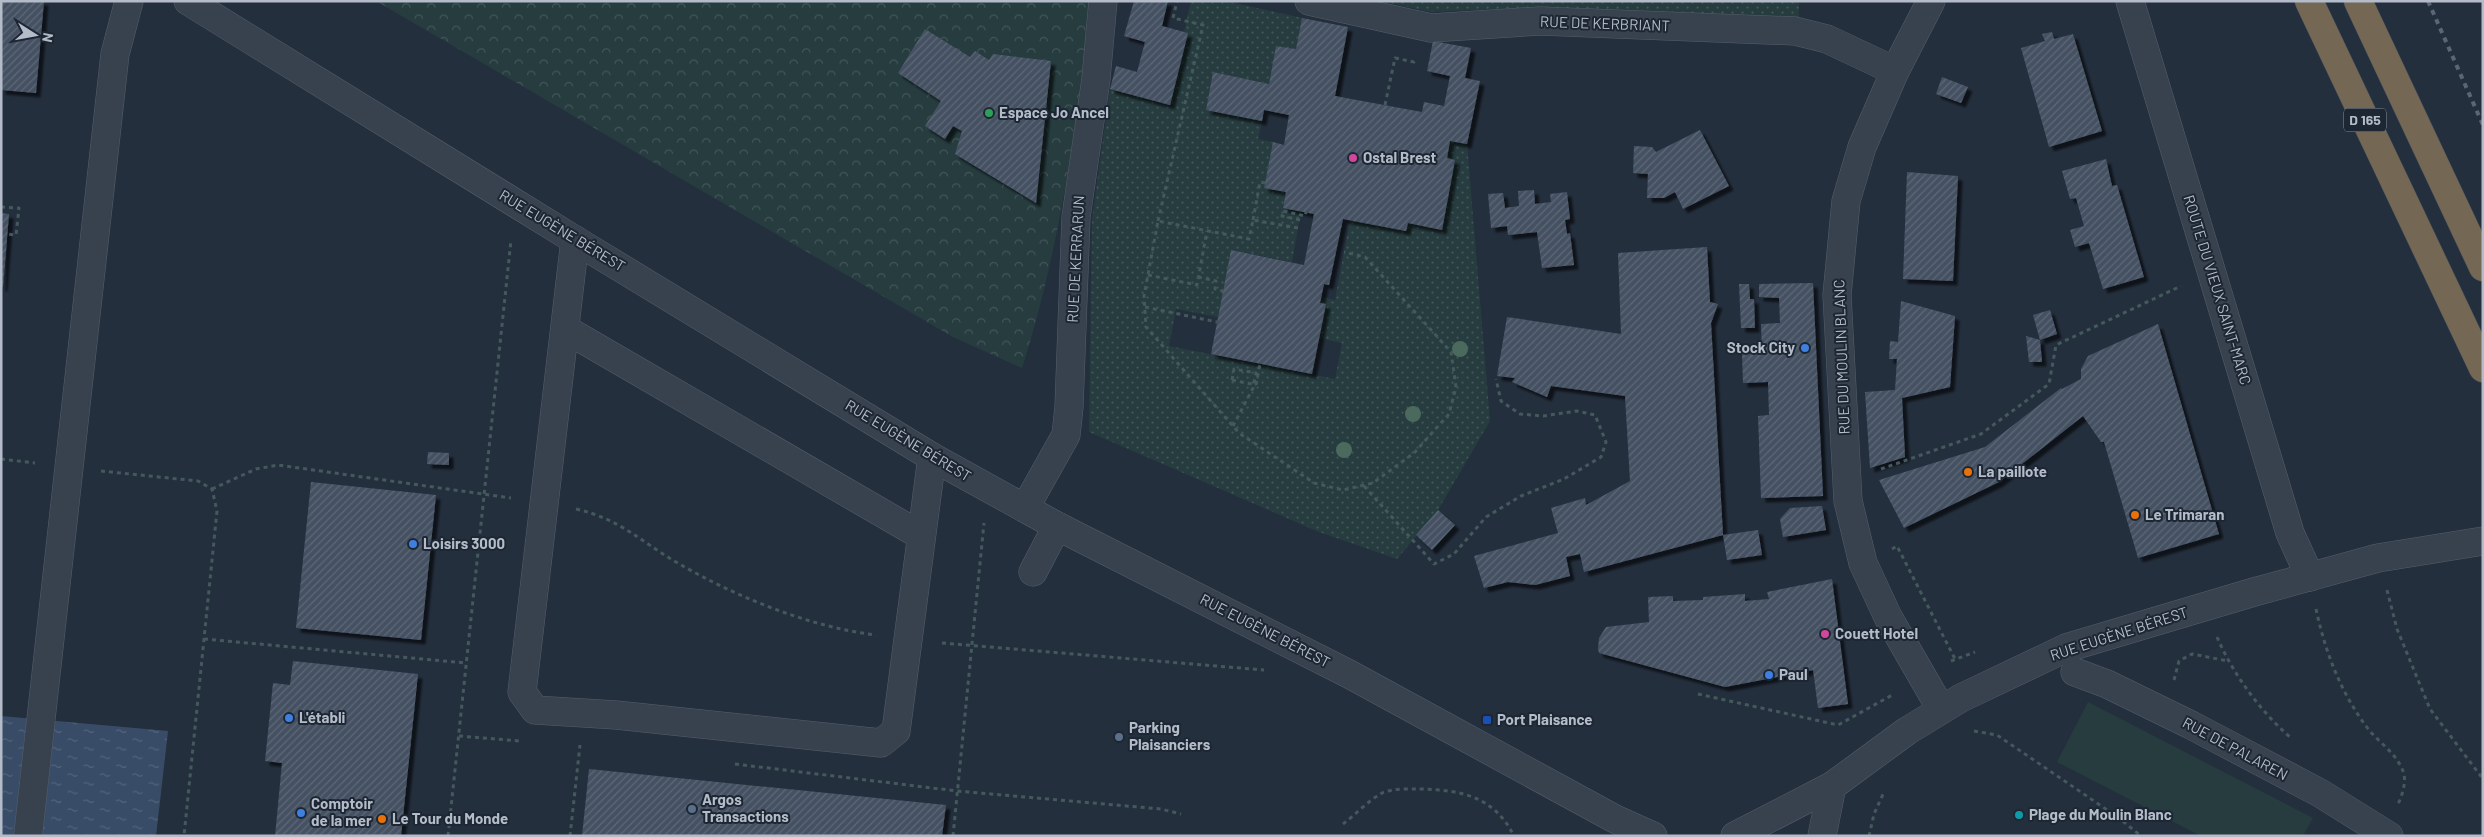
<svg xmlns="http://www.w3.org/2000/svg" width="2484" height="837" font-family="Barlow,sans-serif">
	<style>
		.grass { fill: url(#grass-dots) }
		.forest { fill: url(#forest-crowns) }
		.pitch { fill: #263c3f }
		.water { fill: url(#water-ripples) }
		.building { fill: url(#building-hatch); filter: url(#shadow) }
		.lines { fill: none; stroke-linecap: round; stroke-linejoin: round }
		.minor-casing { stroke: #565f6c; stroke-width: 29 }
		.highway-casing { stroke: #434c59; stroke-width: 29 }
		.path { stroke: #44595c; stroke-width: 3; stroke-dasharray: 4 4; stroke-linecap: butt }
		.minor { stroke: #38414e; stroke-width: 28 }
		.highway { stroke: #746855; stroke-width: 28 }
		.rail { stroke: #5a6575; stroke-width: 4; stroke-dasharray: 5 5; stroke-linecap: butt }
		.path-bridge { stroke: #44595c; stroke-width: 3; stroke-dasharray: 4 4; stroke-linecap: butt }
		.tree { fill: #4b6a5d }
		.leisure-dot { fill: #2e9e5b; stroke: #1d2633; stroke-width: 2 }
		.hotel-dot { fill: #d1479c; stroke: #1d2633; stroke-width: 2 }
		.shop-dot { fill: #3f7fe0; stroke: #1d2633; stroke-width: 2 }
		.food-dot { fill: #e8710a; stroke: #1d2633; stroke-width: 2 }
		.transit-dot { fill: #1a4fb4; stroke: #1d2633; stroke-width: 2 }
		.service-dot { fill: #5c6f8a; stroke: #1d2633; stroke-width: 2 }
		.culture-dot { fill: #0f9aa8; stroke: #1d2633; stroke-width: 2 }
		.labels { text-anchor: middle; stroke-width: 4; stroke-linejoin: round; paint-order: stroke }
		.shield { fill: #1d2633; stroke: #878f9c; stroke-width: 1 }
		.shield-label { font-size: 14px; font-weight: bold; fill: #b4bcc9 }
		.street-label { font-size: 15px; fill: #b4bcc9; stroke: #1d2633 }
		.poi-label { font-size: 15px; font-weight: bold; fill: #b4bcc9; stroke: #1d2633; text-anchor: start }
	</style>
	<defs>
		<pattern id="grass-dots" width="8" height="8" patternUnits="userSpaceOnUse" patternTransform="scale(1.25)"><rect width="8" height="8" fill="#263c3f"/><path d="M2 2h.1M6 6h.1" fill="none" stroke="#435659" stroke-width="1.8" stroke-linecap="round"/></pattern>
		<pattern id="forest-crowns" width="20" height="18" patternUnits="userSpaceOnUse" patternTransform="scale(1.25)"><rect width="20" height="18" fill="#263c3f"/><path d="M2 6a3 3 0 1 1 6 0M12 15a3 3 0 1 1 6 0" fill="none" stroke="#435659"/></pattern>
		<pattern id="water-ripples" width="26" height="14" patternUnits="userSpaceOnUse" patternTransform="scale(1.25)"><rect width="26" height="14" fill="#394c67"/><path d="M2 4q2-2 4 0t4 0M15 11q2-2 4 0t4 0" fill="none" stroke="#53647b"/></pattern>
		<pattern id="building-hatch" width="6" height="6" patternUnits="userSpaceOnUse" patternTransform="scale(1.25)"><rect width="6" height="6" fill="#455162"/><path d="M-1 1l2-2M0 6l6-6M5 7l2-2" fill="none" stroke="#5d6877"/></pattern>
		<filter id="shadow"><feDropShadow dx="4.5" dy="4.5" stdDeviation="1" flood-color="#0009"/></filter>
	</defs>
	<rect width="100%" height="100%" fill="#242f3e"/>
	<!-- grass -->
	<g class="grass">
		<path d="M1191,1H1226L1302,18L1296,49L1276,46L1269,84L1213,72L1206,110L1262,121L1258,139L1273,142L1264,188L1286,192L1283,208L1301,211L1292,262L1232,250L1218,317L1176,309L1169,346L1335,379L1342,343L1319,338L1321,297L1335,300L1350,220L1406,231L1408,223L1442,230L1455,160L1447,158L1450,141L1467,144L1490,421L1438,510L1397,559L1319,532L1089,432L1092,219L1110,89L1170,104L1188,33L1184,32Z"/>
		<path d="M1379,1H1799V25L1544,7L1431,12Z"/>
	</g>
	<!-- forest -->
	<path class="forest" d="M376,1H1093C1088,57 1079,112 1069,167C1057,235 1043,303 1022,368L953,337Z"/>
	<!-- pitch -->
	<path class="pitch" d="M2088,702L2313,818L2303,836H2201L2057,762Z"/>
	<!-- water -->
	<path class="water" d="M1,716L168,731L156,836H1Z"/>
	<!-- building -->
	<g class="building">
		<path d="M1,1H44L36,93L1,90Z"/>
		<path d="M1134,1H1168L1162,26L1188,33L1170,105L1110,89L1116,66L1137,72L1145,42L1124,36Z"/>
		<path d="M1302,18L1348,27L1335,96L1422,112L1424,102L1444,106L1450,76L1427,71L1433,41L1471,48L1465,78L1480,81L1467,144L1450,141L1447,158L1455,160L1442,230L1408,223L1406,231L1343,219L1329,285L1324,284L1320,303L1326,304L1312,374L1211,354L1231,250L1304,265L1314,214L1283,208L1286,192L1264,188L1273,142L1284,145L1289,115L1264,110L1262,121L1206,110L1213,72L1269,84L1276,46L1296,49Z"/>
		<path d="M925,29L970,57L975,51L989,60L993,54L1051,61L1036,203L955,154L962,131L953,126L945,139L925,126L941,101L898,73Z"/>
		<path d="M2052,32L2054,39L2073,34L2102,131L2049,147L2021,48L2045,41L2042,34Z"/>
		<path d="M1942,77L1968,87L1961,103L1936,94Z"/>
		<path d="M1700,130L1729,186L1683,209L1675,192L1664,198H1647L1648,174L1633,173L1634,146L1652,147L1656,152Z"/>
		<path d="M2106,159L2112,186L2117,185L2144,277L2103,289L2089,243L2075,247L2070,230L2084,226L2076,198L2070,199L2062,171Z"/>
		<path d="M1907,172L1958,176L1953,281L1903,279Z"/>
		<path d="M1534,190L1535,204L1551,202L1550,194L1567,192L1570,219L1565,220L1567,234L1570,233L1574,265L1542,268L1537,232L1508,235L1507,226L1491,228L1488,194L1503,193L1505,208L1519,206L1518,191Z"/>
		<path d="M1,213L9,214L3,287H1Z"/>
		<path d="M1707,247L1710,302L1718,304L1711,323L1723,535L1584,572L1580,554L1566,557L1570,576L1535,585L1508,582L1484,588L1474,556L1558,533L1551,508L1585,498L1586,505L1630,481L1625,396L1551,386L1547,397L1512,382L1515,378L1497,376L1507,317L1621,334L1618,253Z"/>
		<path d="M1813,283L1823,496L1761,498L1758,416L1769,415L1768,382L1743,383L1742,354H1762L1761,324L1780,323L1779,298L1759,297V284Z"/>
		<path d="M1739,284H1749L1750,299H1754L1755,328H1741Z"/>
		<path d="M1901,301L1955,316L1950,387L1902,398L1905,457L1870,468L1865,392L1895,390L1897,359H1889L1890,341L1898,342Z"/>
		<path d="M2050,310L2057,334L2040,340L2042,362H2029L2026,336L2040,340L2033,315Z"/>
		<path d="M2158,324L2219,534L2138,558L2104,442H2101L2083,416L1999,482L1904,528L1879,480L1985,447L2061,388L2062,389L2081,379V369L2088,356Z"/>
		<path d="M428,452L449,453V465L427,464Z"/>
		<path d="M311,482L436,495L421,640L296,628Z"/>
		<path d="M1822,506L1826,530L1783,537L1780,519L1790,508Z"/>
		<path d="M1438,510L1455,525L1432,550L1416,535Z"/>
		<path d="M1758,530L1762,555L1727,560L1723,535Z"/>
		<path d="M1832,579L1848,704L1818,708L1813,670L1725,687L1599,653L1598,649L1599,638L1606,627L1649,622L1648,597L1673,596V601L1703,600V597L1745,594V601L1769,599L1767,592Z"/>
		<path d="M293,661L418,674L401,836H275L282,763L265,761L273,683L290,685Z"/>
		<path d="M589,769L946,805L942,836H582Z"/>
	</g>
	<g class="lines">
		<defs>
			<g id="minor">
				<path d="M188,1L575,240L932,457L1057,526L1349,674L1615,819L1653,836"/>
				<path d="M1309,1L1431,28L1540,21L1795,31L1827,39L1895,71"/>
				<path d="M1931,1L1895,71L1862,147L1846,201L1837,295L1848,501L1863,563L1888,617L1941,709"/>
				<path d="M2130,1L2290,533L2310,577"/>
				<path d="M575,240L522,692L535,710L616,715L881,743L896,731L932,457"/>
				<path d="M565,329L920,535"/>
				<path d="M1025,508L1066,435L1069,407L1076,217L1096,79L1103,1"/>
				<path d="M1033,572L1057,526"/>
				<path d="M2075,672L2107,684L2191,725L2320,793L2389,836"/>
				<path d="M28,836L115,54L129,1"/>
				<path d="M1735,836L1832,786L1907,731L1961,698L2066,648L2254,592L2378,558L2483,541"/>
				<path d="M1822,836L1832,786"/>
			</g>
			<g id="highway">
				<path d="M2309,1L2483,368"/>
				<path d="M2358,1L2483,267"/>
			</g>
		</defs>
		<!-- minor casing -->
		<use href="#minor" class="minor-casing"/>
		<!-- highway casing -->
		<use href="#highway" class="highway-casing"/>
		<!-- path -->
		<g class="path">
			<path d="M1385,105L1395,58L1414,62L1415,59"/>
			<path d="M1,207L19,208L16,235L7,234"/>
			<path d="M1253,220L1260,182L1265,183"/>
			<path d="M1300,220L1282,216L1283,211L1305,216L1306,212"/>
			<path d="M1158,221L1203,25L1173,18L1177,1"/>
			<path d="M1298,228L1253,220L1249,239L1158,221L1144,296L1146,327L1239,433L1314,483L1343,490L1373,483L1414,453L1449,414L1456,387L1451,352L1365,257L1344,252"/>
			<path d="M1148,275L1197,285L1207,231"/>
			<path d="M1198,277L1216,281L1215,289L1223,291"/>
			<path d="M1145,307L1217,322"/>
			<path d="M1232,380L1234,369L1256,373L1253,388L1233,426"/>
			<path d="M1256,385L1260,364"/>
			<path d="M1,459L35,463"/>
			<path d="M1881,469L1981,434L2049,384L2056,345L2181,286"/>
			<path d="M101,471L198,481L212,489L217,511L184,836"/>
			<path d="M1364,486L1434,564L1454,554L1486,517L1521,496L1564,479L1601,457L1606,442L1595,415L1577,411L1543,416L1520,414L1501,401L1496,379"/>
			<path d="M212,489L256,469L278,465L511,498"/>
			<path d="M576,509C620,519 640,541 676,562C734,596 809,627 876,635"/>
			<path d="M1892,549L1897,546L1955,659"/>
			<path d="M2387,590L2397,629L2430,709L2483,779"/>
			<path d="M2316,609C2325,651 2340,691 2366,726C2378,743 2397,752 2404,774C2406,783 2402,796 2398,804"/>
			<path d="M2217,637C2233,674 2260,711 2291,738"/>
			<path d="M204,639L466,663"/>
			<path d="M942,643L1264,670"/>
			<path d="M1951,661L1975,652"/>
			<path d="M2174,680L2179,661L2192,654L2228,661"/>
			<path d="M1698,694L1838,725L1894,694"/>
			<path d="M1974,731L1997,735L2119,818L2141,836"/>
			<path d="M459,736L520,741"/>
			<path d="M735,764L957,791L1161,809L1181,814"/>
			<path d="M1343,824C1355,815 1369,800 1382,793C1394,788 1408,789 1420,789C1461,790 1494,796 1514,836"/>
			<path d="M448,836L511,240"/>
			<path d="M570,836L580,745"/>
			<path d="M953,836L984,523"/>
			<path d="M1869,836L1874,814L1884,792"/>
		</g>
		<!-- minor -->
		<use href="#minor" class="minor"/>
		<!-- highway -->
		<use href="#highway" class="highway"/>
		<!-- rail -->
		<path class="rail" d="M2428,1L2483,125"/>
		<!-- path-bridge -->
		<path class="path-bridge" d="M1232,380L1256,385"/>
	</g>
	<!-- trees -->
	<g class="tree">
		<circle cx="1460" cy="349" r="8"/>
		<circle cx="1413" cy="414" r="8"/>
		<circle cx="1344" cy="450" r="8"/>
	</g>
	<!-- markers -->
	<circle class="leisure-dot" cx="989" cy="113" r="5"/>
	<g class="hotel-dot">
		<circle cx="1353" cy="158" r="5"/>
		<circle cx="1825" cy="634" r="5"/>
	</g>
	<g class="shop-dot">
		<circle cx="1805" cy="348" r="5"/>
		<circle cx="413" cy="544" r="5"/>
		<circle cx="1769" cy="675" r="5"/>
		<circle cx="289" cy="718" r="5"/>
		<circle cx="301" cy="813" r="5"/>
	</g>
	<g class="food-dot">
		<circle cx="1968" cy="472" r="5"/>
		<circle cx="2135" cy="515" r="5"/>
		<circle cx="382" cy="819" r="5"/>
	</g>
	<rect class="transit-dot" x="1482" y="715" width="10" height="10" rx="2.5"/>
	<g class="service-dot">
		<circle cx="1119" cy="737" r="5"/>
		<circle cx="692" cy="809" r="5"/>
	</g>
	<circle class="culture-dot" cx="2019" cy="815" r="5"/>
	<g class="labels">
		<!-- shield labels -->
		<rect class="shield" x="2344" y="108.5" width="42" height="23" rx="4"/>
		<g class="shield-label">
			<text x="2365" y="125">D 165</text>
		</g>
		<!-- street labels -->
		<g class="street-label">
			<text transform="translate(1605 24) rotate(2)" y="5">RUE DE KERBRIANT</text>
			<text transform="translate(562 231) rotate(31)" y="5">RUE EUGÈNE BÉREST</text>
			<text transform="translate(1076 259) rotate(-87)" y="5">RUE DE KERRARUN</text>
			<text transform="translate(2217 290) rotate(73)" y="5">ROUTE DU VIEUX SAINT-MARC</text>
			<text transform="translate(1842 357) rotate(-92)" y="5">RUE DU MOULIN BLANC</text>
			<text transform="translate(908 441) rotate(31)" y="5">RUE EUGÈNE BÉREST</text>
			<text transform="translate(1265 631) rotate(27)" y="5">RUE EUGÈNE BÉREST</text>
			<text transform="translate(2119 634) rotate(-18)" y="5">RUE EUGÈNE BÉREST</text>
			<text transform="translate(2235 749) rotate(28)" y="5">RUE DE PALAREN</text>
		</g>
		<!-- poi labels -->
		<g class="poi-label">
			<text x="999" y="118">Espace Jo Ancel</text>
			<text x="1363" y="163">Ostal Brest</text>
			<text x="1795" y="353" text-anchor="end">Stock City</text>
			<text x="1978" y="477">La paillote</text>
			<text x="2145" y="520">Le Trimaran</text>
			<text x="423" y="549">Loisirs 3000</text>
			<text x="1835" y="639">Couett Hotel</text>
			<text x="1779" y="680">Paul</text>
			<text x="299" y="723">L'établi</text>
			<text x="1497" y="725">Port Plaisance</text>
			<text x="1129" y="733">Parking<tspan x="1129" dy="17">Plaisanciers</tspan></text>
			<text x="702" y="805">Argos<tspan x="702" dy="17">Transactions</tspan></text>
			<text x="311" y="809">Comptoir<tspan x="311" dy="17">de la mer</tspan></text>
			<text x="2029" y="820">Plage du Moulin Blanc</text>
			<text x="392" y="824">Le Tour du Monde</text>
		</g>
	</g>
	<!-- border -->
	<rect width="2484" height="837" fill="none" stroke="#b4bcc9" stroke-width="5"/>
	<!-- north arrow -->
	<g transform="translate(35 35) rotate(101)" stroke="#1d2633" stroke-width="4" paint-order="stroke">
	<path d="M0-4L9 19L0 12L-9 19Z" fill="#b4bcc9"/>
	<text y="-8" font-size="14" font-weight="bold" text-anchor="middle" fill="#b4bcc9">N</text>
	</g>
</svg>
